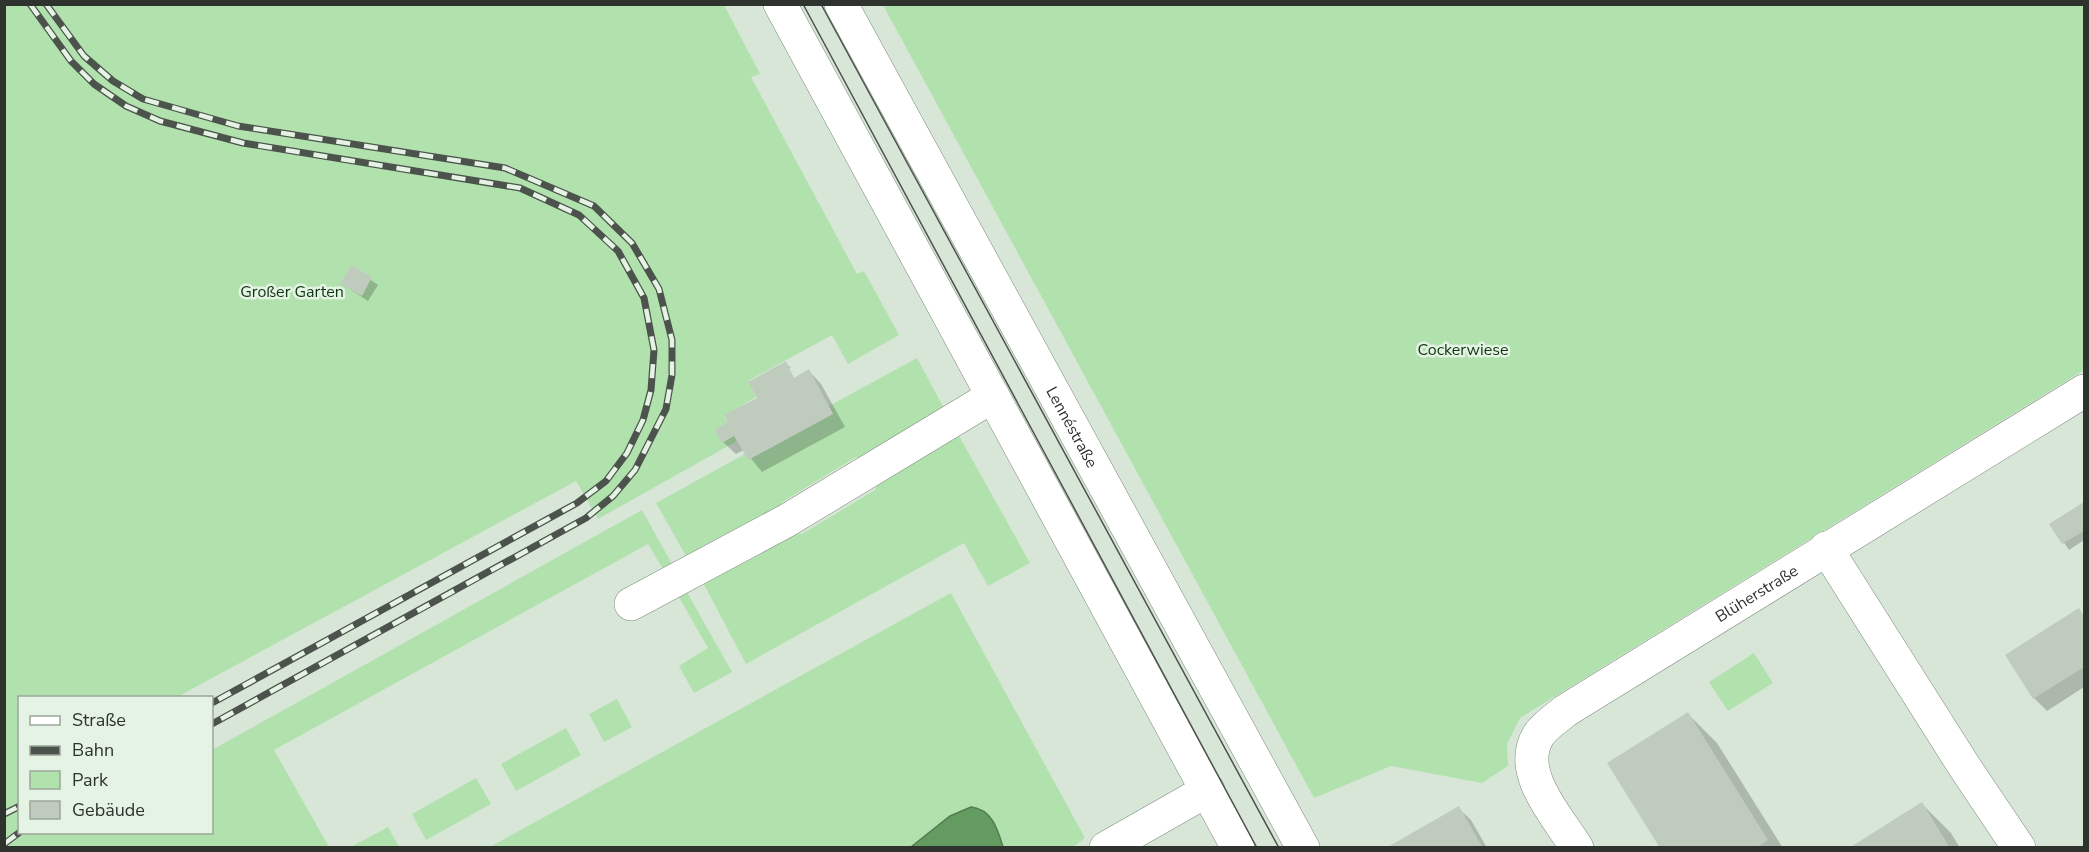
<svg xmlns="http://www.w3.org/2000/svg" width="2089" height="852" font-family="'Nunito Sans',sans-serif">
	<style>
		.green { fill: #b1e2ae }
		.water { fill: #649b61; stroke: #547c52; stroke-width: 1.5 }
		.shadow { fill: #0003 }
		.building { fill: #bfccbd }
		.lines { fill: none; stroke-linecap: round; stroke-linejoin: round }
		.minor-casing { stroke: #7e8b7d; stroke-width: 34 }
		.major-casing { stroke: #7e8b7d; stroke-width: 34 }
		.minor { stroke: #fff; stroke-width: 33 }
		.major { stroke: #fff; stroke-width: 33 }
		.tram { stroke: #4c534c; stroke-width: 1.5 }
		.rail-casing { stroke: #4c534c; stroke-width: 7 }
		.rail { stroke: #e5f3e4; stroke-width: 4.5; stroke-dasharray: 14; stroke-linecap: butt }
		.labels { text-anchor: middle; stroke-width: 5; stroke-linejoin: round; paint-order: stroke }
		.park-label { font-size: 16px; fill: #0e360e; stroke: #e5f3e4 }
		.street-label { font-size: 16px; fill: #2e332e; stroke: #e5f3e4 }
	</style>
	<rect width="100%" height="100%" fill="#d8e6d7"/>
	<!-- green -->
	<g class="green">
		<path d="M5,5H724L760,74L751,77L857,274L864,271L899,335L848,364L832,335L748,381L756,397L724,416L728,422L715,429L722,442L734,435L737,441L598,519L576,481L177,697L20,698V832H212V750L642,510L672,564L663,569L648,544L274,750L329,847H5Z"/>
		<path d="M883,5H2084V370L1520,718L1507,744L1508,766L1482,783L1391,766L1314,798Z"/>
		<path d="M917,358L945,410L865,459L856,457L782,502L778,509L686,556L656,503L745,454L748,460L833,414L829,406Z"/>
		<path d="M958,434L1030,563L988,586L964,543L746,664L701,579L793,533L802,534L875,490L879,480Z"/>
		<path d="M684,587L732,672L694,693L679,666L708,648L676,592Z"/>
		<path d="M951,593L1085,838L1073,847H1003L997,827L980,808L950,816L911,847L488,848Z"/>
		<path d="M1754,653L1773,683L1728,711L1709,682Z"/>
		<path d="M617,699L632,727L604,742L589,714Z"/>
		<path d="M566,728L581,755L516,791L501,764Z"/>
		<path d="M476,778L491,804L426,840L412,814Z"/>
		<path d="M388,827L399,847H351Z"/>
	</g>
	<!-- water -->
	<path class="water" d="M971,807C992,809 998,830 1003,847H911L950,816Z"/>
	<!-- shadow -->
	<g class="shadow">
		<path d="M351,267L378,285L368,301L342,284Z"/>
		<path d="M785,363L791,368H788L796,385L809,371L821,384L845,427L762,472L744,450L736,454L723,442L730,423L759,398Z"/>
		<path d="M2084,504V540L2069,550L2051,524Z"/>
		<path d="M2078,610L2084,616V687L2047,711L2034,698L2007,655Z"/>
		<path d="M1688,714L1717,743L1783,848H1661Z"/>
		<path d="M1922,804L1951,833L1960,848H1852Z"/>
		<path d="M1458,808L1471,820L1487,848H1389Z"/>
	</g>
	<!-- building -->
	<g class="building">
		<path d="M351,265L372,277L362,296L340,284Z"/>
		<path d="M786,361L794,378L809,369L833,414L748,460L734,436L722,443L715,429L728,422L724,415L757,398L748,382Z"/>
		<path d="M2084,502V531L2062,544L2049,524Z"/>
		<path d="M2079,608L2084,617V667L2033,699L2005,655Z"/>
		<path d="M1688,712L1768,840L1756,848H1660L1607,763Z"/>
		<path d="M1922,802L1950,848H1849Z"/>
		<path d="M1459,806L1483,848H1386Z"/>
	</g>
	<g class="lines">
		<defs>
			<g id="minor">
				<path d="M1826,548L1964,766L2019,848"/>
				<path d="M631,604L786,521L993,396"/>
				<path d="M1106,848L1208,790"/>
				<path id="s1" d="M1577,848C1558,817 1516,773 1538,736C1544,726 1557,718 1565,711L2084,391"/>
			</g>
			<g id="major">
				<path d="M780,4L1238,848"/>
				<path id="s2" d="M841,4L1303,848"/>
			</g>
		</defs>
		<!-- minor casing -->
		<use href="#minor" class="minor-casing"/>
		<!-- major casing -->
		<use href="#major" class="major-casing"/>
		<!-- minor -->
		<use href="#minor" class="minor"/>
		<!-- major -->
		<use href="#major" class="major"/>
		<!-- tram -->
		<g class="tram">
			<path d="M803,4L1257,848"/>
			<path d="M821,4L1279,848"/>
		</g>
		<defs>
			<g id="rail">
				<path d="M30,4L71,61L94,84L126,106L160,121L243,143L520,188L579,215L618,251L644,298L654,350L651,390L643,420L627,453L606,481L577,503L212,703"/>
				<path d="M46,4L84,56L113,81L143,99L238,126L505,168L594,206L632,243L659,289L672,340V375L666,409L635,470L613,496L586,518L212,724"/>
				<path d="M4,814L20,806"/>
				<path d="M4,844L20,832"/>
			</g>
		</defs>
		<!-- rail casing -->
		<use href="#rail" class="rail-casing"/>
		<!-- rail -->
		<use href="#rail" class="rail"/>
	</g>
	<g class="labels">
		<!-- park labels -->
		<g class="park-label">
			<text x="292" y="297">Großer Garten</text>
			<text x="1463" y="355">Cockerwiese</text>
		</g>
		<!-- street labels -->
		<g class="street-label">
			<text dy="6" stroke="none"><textPath href="#s2" startOffset="482">Lennéstraße</textPath></text>
			<text dy="6" stroke="none"><textPath href="#s1" startOffset="387">Blüherstraße</textPath></text>
		</g>
	</g>
	<!-- border -->
	<rect width="2089" height="852" fill="none" stroke="#2e332e" stroke-width="12"/>
	<!-- legend -->
	<rect x="18" y="696" width="195" height="138" fill="#e5f3e4" stroke="#9ca69b" stroke-width="1.5"/>
	<rect x="30" y="716" width="30" height="9" fill="#ffffff" stroke="#9ca69b" stroke-width="1.5"/>
	<text x="72" y="726" font-size="18" fill="#2e332e">Straße</text>
	<rect x="30" y="746" width="30" height="9" fill="#4c534c" stroke="#9ca69b" stroke-width="1.5"/>
	<text x="72" y="756" font-size="18" fill="#2e332e">Bahn</text>
	<rect x="30" y="771" width="30" height="18" fill="#b1e2ae" stroke="#9ca69b" stroke-width="1.5"/>
	<text x="72" y="786" font-size="18" fill="#2e332e">Park</text>
	<rect x="30" y="801" width="30" height="18" fill="#bfccbd" stroke="#9ca69b" stroke-width="1.5"/>
	<text x="72" y="816" font-size="18" fill="#2e332e">Gebäude</text>
</svg>
